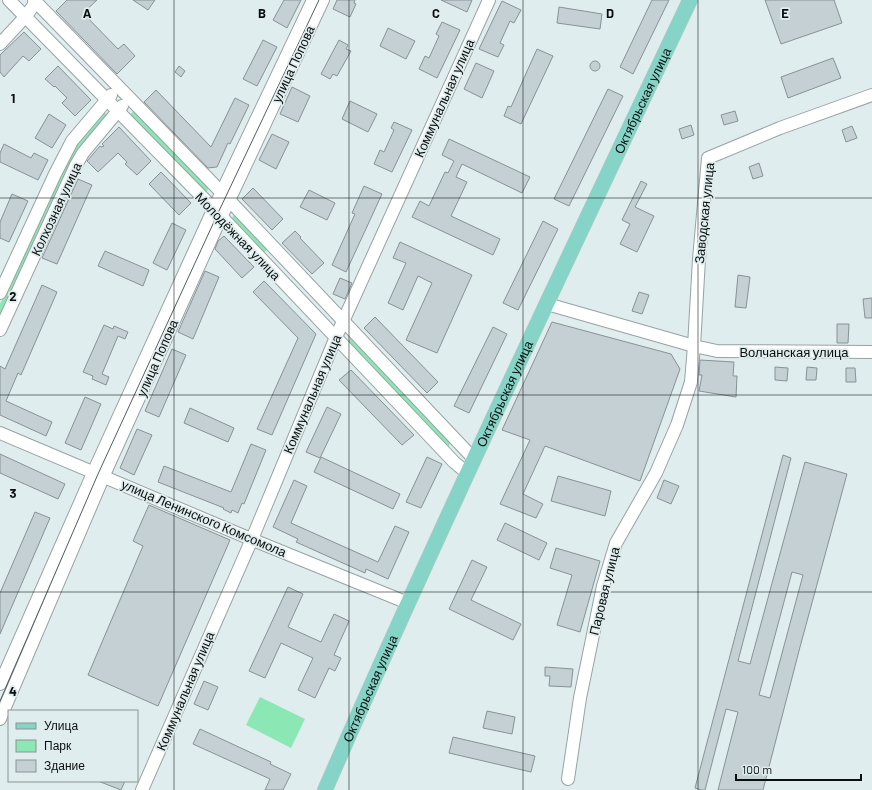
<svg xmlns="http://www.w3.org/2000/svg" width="872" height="790" font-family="Barlow,sans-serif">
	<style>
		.green { fill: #8be8b4 }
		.building { fill: #c5d0d4; stroke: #879296; fill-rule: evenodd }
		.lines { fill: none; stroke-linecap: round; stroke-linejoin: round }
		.minor-casing { stroke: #97a3a3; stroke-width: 14 }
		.major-casing { stroke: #c9caca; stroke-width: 16 }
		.minor { stroke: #fff; stroke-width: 12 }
		.major { stroke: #85d4c7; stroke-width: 15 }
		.tram { stroke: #545c5c; stroke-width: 1 }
		.grid { fill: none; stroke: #0a0e0e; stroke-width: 1; stroke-opacity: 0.55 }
		.labels { text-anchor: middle; stroke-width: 3.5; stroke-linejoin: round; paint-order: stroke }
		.street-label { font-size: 13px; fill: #0a0e0e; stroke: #e0edee }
		.grid-label { font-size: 13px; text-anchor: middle; font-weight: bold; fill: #0a0e0e; stroke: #e0edee; stroke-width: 3.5; stroke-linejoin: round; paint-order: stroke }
	</style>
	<rect width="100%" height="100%" fill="#e0edee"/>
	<!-- green -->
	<g class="green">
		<path d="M134,111L210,186L204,196L128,116Z"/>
		<path d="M103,112L108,115L82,150L0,322V304L64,163L74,147Z"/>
		<path d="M235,213L269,249L261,254L230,222Z"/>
		<path d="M350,338L444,434L451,441L449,446L446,447L347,344Z"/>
		<path d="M260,697L305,719L291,748L246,725Z"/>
	</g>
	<!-- building -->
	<g class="building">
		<path d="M67,0H97L83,13L118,49L124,44L135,56L117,74L56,11Z"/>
		<path d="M133,0H155L148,10Z"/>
		<path d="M284,0H301L287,28L273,20Z"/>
		<path d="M337,0H355L354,3L356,4L350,17L333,9Z"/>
		<path d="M441,0H472L467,12Z"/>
		<path d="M652,0H669L633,74L620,67Z"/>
		<path d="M765,0H834L842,23L781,44Z"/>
		<path d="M502,1L521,10L514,23L510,21L500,43L504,45L498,57L479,49Z"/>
		<path d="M559,7L602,14L600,29L557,23Z"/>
		<path d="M442,22L460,30L437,78L419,69L425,56L429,58L439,36L436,34Z"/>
		<path d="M388,28L415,41L406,59L380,46Z"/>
		<path d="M24,32L41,49L29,61L23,56L4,77L0,72V55Z"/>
		<path d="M263,40L277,47L257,86L243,79Z"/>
		<path d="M339,40L348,45L346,49L351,51L337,76L333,74L330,79L321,74Z"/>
		<path d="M537,49L553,56L521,124L504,116L508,106L511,107Z"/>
		<path d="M833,58L841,78L788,98L781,77Z"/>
		<circle cx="595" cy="66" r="5"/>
		<path d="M476,63L494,71L482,98L464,89Z"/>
		<path d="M58,66L91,100L75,116L62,103L67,98L55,86L54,87L45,79Z"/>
		<path d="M179,66L185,71L181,77L175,72Z"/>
		<path d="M292,87L310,96L298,122L280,114Z"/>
		<path d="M608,89L623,96L569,206L554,199Z"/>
		<path d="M156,90L211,147L235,98L249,105L230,144L228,143L217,167L208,168L144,102Z"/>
		<path d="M350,101L377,114L368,132L342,119Z"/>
		<path d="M735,111L738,121L724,125L721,115Z"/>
		<path d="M49,114L66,125L52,148L35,138Z"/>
		<path d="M394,122L412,130L392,172L374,164L380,150L384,152L394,130L391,128Z"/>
		<path d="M691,125L694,135L682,139L679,129Z"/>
		<path d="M852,126L857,138L846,142L842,130Z"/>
		<path d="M119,127L151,161L137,175L125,164L127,162L118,153L98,172L87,161L100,146L102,147L104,146L102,144Z"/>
		<path d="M272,134L289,142L276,169L259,160Z"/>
		<path d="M449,139L530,177L522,193L462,164L456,177L467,182L451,216L500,239L493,255L412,217L420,201L429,206L445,172L448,173L454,161L442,155Z"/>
		<path d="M4,144L31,158L34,153L48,160L38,180L0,162V153Z"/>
		<path d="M759,163L763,176L753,179L749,167Z"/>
		<path d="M161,172L191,203L179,215L149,184Z"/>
		<path d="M78,179L92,185L57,264L42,258Z"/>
		<path d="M641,181L647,184L635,207L654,216L637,252L620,244L630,224L622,220Z"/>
		<path d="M364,186L382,194L346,272L332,265L355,214L352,213Z"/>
		<path d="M253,188L283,219L272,230L242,199Z"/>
		<path d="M309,190L335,203L327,220L300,207Z"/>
		<path d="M12,194L28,201L9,242L0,238V222Z"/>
		<path d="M543,221L558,229L518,310L503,303Z"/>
		<path d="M172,223L186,230L167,270L153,263Z"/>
		<path d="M295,231L301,237L300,238L324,263L312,274L282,243Z"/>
		<path d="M224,236L254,267L242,278L215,249L218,241Z"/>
		<path d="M400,242L472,275L437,353L406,340L432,283L418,276L403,310L388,303L406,263L393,258Z"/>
		<path d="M105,251L149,270L143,286L98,266Z"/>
		<path d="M205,271L219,277L193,339L178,332Z"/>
		<path d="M738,275L750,277L746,308L735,307Z"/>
		<path d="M340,278L352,283L345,299L333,294Z"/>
		<path d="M264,281L316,334L272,435L257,429L298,338L253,292Z"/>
		<path d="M42,285L57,292L21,375L18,373L6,401L52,422L46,436L0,415V366L5,369Z"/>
		<path d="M639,292L649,295L642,314L632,311Z"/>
		<path d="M872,298V318H865L863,299Z"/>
		<path d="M375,317L438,382L427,393L364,328Z"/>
		<path d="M552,322L671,354L680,369L640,481L545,446L523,494L543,504L536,518L500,504L530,440L502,430Z"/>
		<path d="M837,324H849L848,343H837Z"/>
		<path d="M104,325L113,329L114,326L128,332L125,339L118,336L102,374L109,377L106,385L92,379L93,376L83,372Z"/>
		<path d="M493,327L507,334L469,413L454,406Z"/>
		<path d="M172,349L186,355L159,417L145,411Z"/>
		<path d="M700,360L734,362L733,376H737L736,397L699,391L702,375H699Z"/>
		<path d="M775,367L788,368L787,381L775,380Z"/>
		<path d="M807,367L817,368L816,380H806Z"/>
		<path d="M846,368H855L856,382H846Z"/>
		<path d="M351,370L414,435L402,445L339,380Z"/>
		<path d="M85,397L101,404L81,450L65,443Z"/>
		<path d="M327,407L341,414L320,458L306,452Z"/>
		<path d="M190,408L234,428L228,442L184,423Z"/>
		<path d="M137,429L152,435L134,475L120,468Z"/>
		<path d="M251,444L266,450L244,504L242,503L238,513L232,510L231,513L223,509L224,508L158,482L164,466L231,492Z"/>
		<path d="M0,454L65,484L58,499L0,473Z"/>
		<path d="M783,455L791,458L738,661L750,664L805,462L847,474L800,647L763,790H718L738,712L726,709L705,790H701L695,788ZM792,572L803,575L770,698L759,695Z"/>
		<path d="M321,457L400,494L393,509L314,472Z"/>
		<path d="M427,457L442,464L421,508L406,502Z"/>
		<path d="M558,476L611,491L605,516L551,501Z"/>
		<path d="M294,480L307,486L291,523L378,562L395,526L409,532L388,579L366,569L365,573L296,542L298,539L273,527Z"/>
		<path d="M664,480L679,486L671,504L657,498Z"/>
		<path d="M149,505L230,540L158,706L88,675L143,546L133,541Z"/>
		<path d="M35,512L50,518L0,634V593Z"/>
		<path d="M505,523L547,543L539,560L497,540Z"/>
		<path d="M556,548L600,561L580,632L557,625L572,575L550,568Z"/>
		<path d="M472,560L487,567L471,600L521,624L513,640L449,609Z"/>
		<path d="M288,587L303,594L288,627L321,642L334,614L349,621L334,655L341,658L335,671L329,668L315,698L298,690L313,658L281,643L265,678L249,671Z"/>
		<path d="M545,667L573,669L571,687L549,686L550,676H545Z"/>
		<path d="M204,681L218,687L208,710L194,704Z"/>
		<path d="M487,711L515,717L512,734L483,728Z"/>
		<path d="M200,729L271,762L270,764L291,774L283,790H265L270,779L193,744Z"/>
		<path d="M453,737L535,756L531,772L449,753Z"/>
		<path d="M98,781H125L121,790Z"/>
	</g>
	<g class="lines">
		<defs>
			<g id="minor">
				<path d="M9,0L218,213L454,462L467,473"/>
				<path d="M34,0L226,197L474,459"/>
				<path d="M0,44L26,16L36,2"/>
				<path d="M0,293L55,174L72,141L111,95"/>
				<path d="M547,304L694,346L717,351L872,352"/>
				<path d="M0,330L76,165L83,153L122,106"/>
				<path d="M0,433L258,542L408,603"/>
				<path d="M0,684L98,462L209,219L313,0"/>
				<path d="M0,719L108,466L217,226L323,0"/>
				<path d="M568,779L580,698L603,586L616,543L656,473L677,425L691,382L694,346L699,259L708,158L780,128L872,95"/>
				<path d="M142,790L252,539L336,337L489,0"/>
			</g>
			<g id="major">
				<path id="s1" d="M325,790C441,524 566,262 690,0"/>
			</g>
		</defs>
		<!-- minor casing -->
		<use href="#minor" class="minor-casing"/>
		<!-- major casing -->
		<use href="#major" class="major-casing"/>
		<!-- minor -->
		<use href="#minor" class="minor"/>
		<!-- major -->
		<use href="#major" class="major"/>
		<!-- tram -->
		<path class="tram" d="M0,701L98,474L218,213L319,0"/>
	</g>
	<!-- grid -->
	<path class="grid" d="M174,0V790M349,0V790M523,0V790M698,0V790M0,198H872M0,395H872M0,592H872"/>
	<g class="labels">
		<!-- street labels -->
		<g class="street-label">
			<text transform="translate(293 64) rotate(-65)" y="5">улица Попова</text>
			<text transform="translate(444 98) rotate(-66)" y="5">Коммунальная улица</text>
			<text dy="5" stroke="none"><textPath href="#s1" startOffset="759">Октябрьская улица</textPath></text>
			<text transform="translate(56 209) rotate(-65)" y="5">Колхозная улица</text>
			<text transform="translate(704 213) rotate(-84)" y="5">Заводская улица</text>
			<text transform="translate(238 236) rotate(46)" y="5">Молодёжная улица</text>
			<text x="794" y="357">Волчанская улица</text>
			<text transform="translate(157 358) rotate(-66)" y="5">улица Попова</text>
			<text transform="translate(312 394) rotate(-67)" y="5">Коммунальная улица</text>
			<text dy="5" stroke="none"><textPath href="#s1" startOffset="435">Октябрьская улица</textPath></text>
			<text transform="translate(204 518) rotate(23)" y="5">улица Ленинского Комсомола</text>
			<text transform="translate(604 591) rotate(-76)" y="5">Паровая улица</text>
			<text dy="5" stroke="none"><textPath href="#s1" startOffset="111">Октябрьская улица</textPath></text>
			<text transform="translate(185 691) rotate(-67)" y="5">Коммунальная улица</text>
		</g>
	</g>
	<g class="grid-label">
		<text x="87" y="18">A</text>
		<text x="262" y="18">B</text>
		<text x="436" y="18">C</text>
		<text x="610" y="18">D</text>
		<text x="785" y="18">E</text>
		<text x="13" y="103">1</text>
		<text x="13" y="301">2</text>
		<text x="13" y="498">3</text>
		<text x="13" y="696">4</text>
	</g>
	<!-- legend -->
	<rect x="8" y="710" width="130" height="72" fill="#e0edee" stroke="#8a9494"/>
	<rect x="16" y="723" width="20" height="6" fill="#85d4c7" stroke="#8a9494"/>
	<text x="44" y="730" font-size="12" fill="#0a0e0e">Улица</text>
	<rect x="16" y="740" width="20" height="12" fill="#8be8b4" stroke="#8a9494"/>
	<text x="44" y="750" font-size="12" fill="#0a0e0e">Парк</text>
	<rect x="16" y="760" width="20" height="12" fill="#c5d0d4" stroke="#8a9494"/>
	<text x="44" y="770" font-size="12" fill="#0a0e0e">Здание</text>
	<!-- scale -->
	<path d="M736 774v6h125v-6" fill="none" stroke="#0a0e0e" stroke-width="2"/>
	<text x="742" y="774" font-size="12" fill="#0a0e0e" stroke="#e0edee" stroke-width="3" paint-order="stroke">100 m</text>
</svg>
